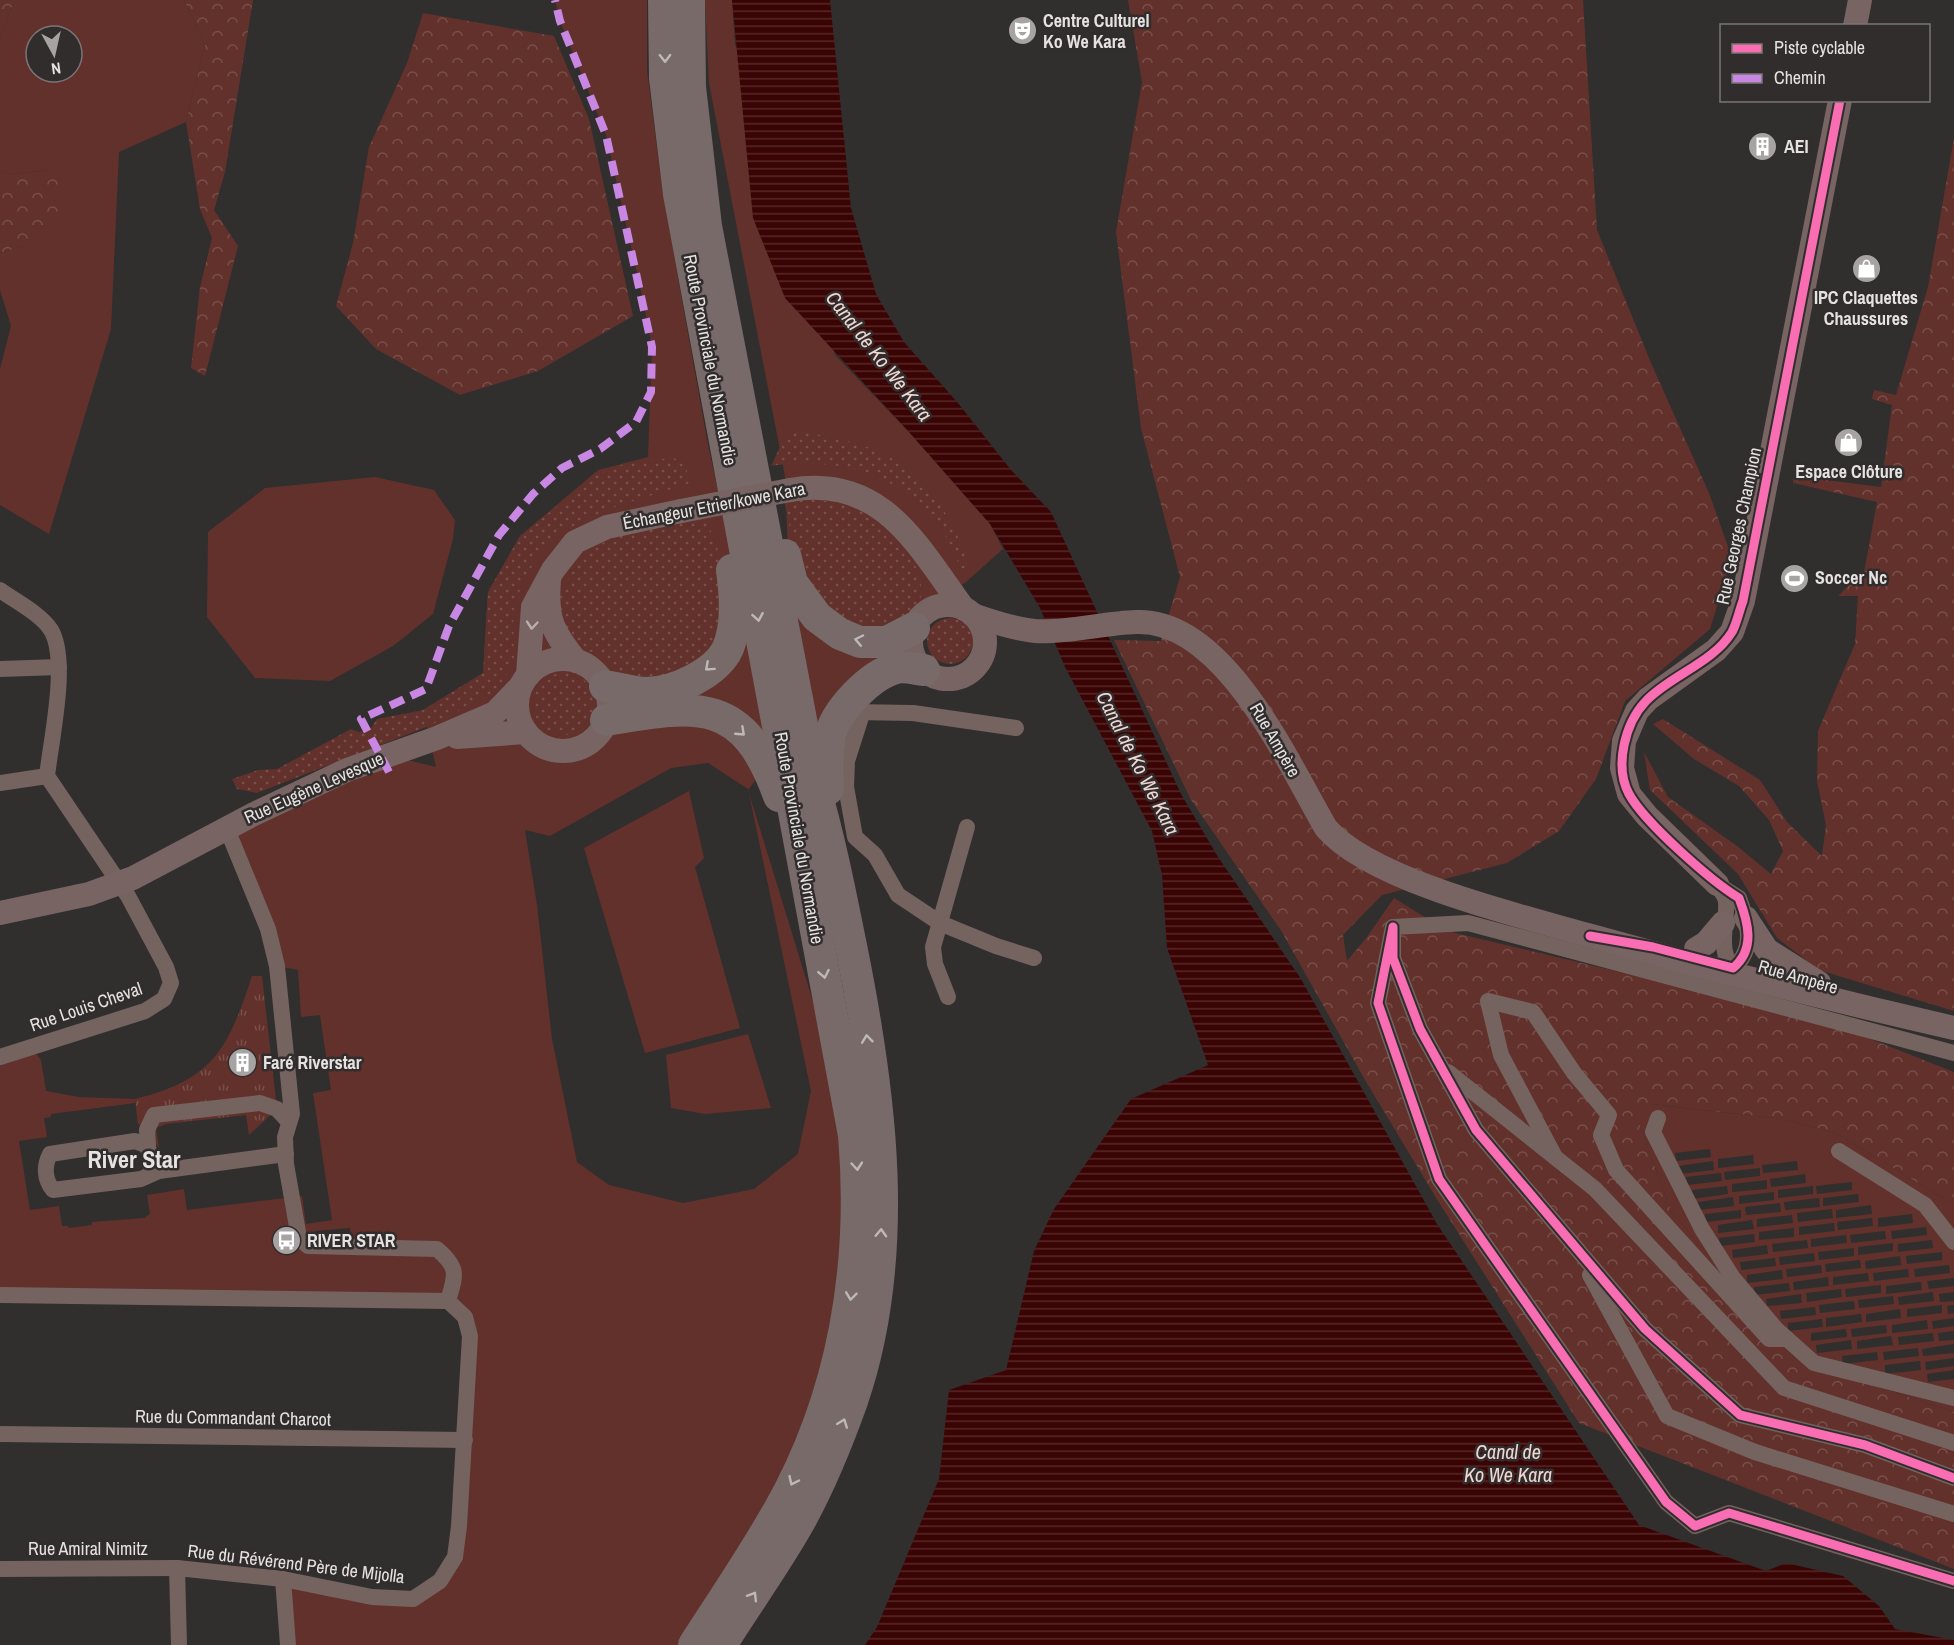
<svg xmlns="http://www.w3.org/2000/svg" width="1954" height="1645" font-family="'Archivo Narrow',sans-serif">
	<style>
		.grass { fill: #62312c; fill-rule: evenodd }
		.forest { fill: url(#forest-crowns) }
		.park { fill: url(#park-tufts) }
		.garden { fill: url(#garden-dots) }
		.water { fill: url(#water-rules) }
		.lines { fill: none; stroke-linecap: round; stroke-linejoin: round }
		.street { stroke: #756360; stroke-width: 16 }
		.secondary { stroke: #786462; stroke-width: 24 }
		.highway { stroke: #776a68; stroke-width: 32 }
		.secondary-bridge { stroke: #786462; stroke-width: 24 }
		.quiet { stroke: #c787e3; stroke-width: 8; stroke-dasharray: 15 8; stroke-linecap: butt }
		.cycleway-casing { stroke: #322d2d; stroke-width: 13 }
		.cycleway { stroke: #f96db3; stroke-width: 9 }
		.oneway { stroke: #beb8b7 }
		.oneway2 { stroke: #b9b0ae }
		.labels { text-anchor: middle; stroke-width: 5; stroke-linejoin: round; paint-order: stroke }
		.poi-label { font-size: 18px; font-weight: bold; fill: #e5e2e1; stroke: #322d2d; text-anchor: start }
		.street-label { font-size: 18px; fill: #e5e2e1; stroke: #322d2d }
		.water-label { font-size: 20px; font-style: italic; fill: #f1d7d3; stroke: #322d2d }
		.district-label { font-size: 24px; font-weight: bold; fill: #e5e2e1; stroke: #322d2d }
	</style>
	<defs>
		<pattern id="forest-crowns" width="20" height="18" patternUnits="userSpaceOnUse" patternTransform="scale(1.5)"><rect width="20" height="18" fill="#62312c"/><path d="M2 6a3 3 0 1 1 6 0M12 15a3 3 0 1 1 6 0" fill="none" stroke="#784f4a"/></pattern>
		<pattern id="park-tufts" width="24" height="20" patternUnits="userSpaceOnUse" patternTransform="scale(1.5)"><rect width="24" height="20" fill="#62312c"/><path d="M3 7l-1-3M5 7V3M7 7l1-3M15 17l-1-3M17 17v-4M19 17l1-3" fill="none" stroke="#784f4a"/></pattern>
		<pattern id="garden-dots" width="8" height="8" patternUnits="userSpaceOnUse" patternTransform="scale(1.5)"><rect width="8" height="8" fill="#62312c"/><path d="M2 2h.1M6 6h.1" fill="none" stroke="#784f4a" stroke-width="1.8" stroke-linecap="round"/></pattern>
		<pattern id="water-rules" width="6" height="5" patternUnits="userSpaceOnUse" patternTransform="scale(1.5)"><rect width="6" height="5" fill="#3a0404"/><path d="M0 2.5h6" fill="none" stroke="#562828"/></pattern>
	</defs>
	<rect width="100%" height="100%" fill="#312e2e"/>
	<!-- grass -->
	<g class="grass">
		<path d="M17,0H184L205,45L186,122L119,152L111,329L49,534L0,505V369L11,326L0,290V253L23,246L52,170L10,174L0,171V39L11,8ZM36,36H72V72H36Z"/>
		<path d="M555,0H647V70L662,187L683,306L708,445L776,753L748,790L854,1135L831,1391L694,1645H288L283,1579L413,1599L455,1557L470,1336L448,1301L0,1295V1057L31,1047L41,1060L46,1091L79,1097L135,1099V1103L51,1114V1117L44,1118L47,1137L19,1141L30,1210L59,1206L62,1226H68L69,1228L92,1225V1222L144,1218L150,1214L147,1195L184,1189L187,1210L302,1196L306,1224L332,1220L313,1093L331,1090L320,1015L301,1017L298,970L277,966L230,836L387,755L436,767L423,710L483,673L488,592L520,536L598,470L648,457L652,347L643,300L606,135L560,21ZM708,763L748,789L811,1091L798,1154L754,1189L683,1203L609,1185L577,1162L552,1039L537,905L525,830L550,836L671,768ZM350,1228L351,1247L309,1246L315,1231Z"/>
		<path d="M705,0H732L735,44L835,355L909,432L990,524L1003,549L966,582L877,647L881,665L820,766L790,610L785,476L709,83Z"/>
		<path d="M375,477L434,490L455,520L453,539L433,614L393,646L330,681L255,678L207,617L208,532L265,488Z"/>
		<path d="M689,791L704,858L695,867L740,1028L645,1053L584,848Z"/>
		<path d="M748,1034L771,1108L705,1114L671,1108L666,1055Z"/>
		<path d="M1650,1104L1783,1119L1836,1133L1954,1205V1278L1927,1281L1929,1289L1954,1286V1292L1939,1294L1940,1302L1954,1301V1305L1947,1306L1948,1314L1954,1313V1318L1932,1321L1933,1329L1954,1326V1331L1938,1333L1939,1341L1954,1340V1344L1922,1349L1923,1356L1954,1353V1358L1925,1362L1926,1370L1954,1366V1370L1927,1374L1928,1382L1954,1379V1412L1795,1359L1671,1211L1640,1126ZM1710,1149L1711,1157L1676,1161L1675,1153ZM1753,1155L1754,1164L1718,1168V1159ZM1713,1161L1714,1170L1679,1174L1678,1166ZM1797,1161L1798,1170L1763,1173L1762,1165ZM1760,1168V1176L1725,1180L1724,1172ZM1721,1173L1722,1181L1687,1185L1686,1177ZM1805,1174L1806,1183L1771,1187L1770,1179ZM1767,1180V1189L1732,1192V1184ZM1852,1182V1190L1817,1194L1816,1186ZM1727,1186L1728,1194L1693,1199L1692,1190ZM1813,1186V1194L1778,1198V1190ZM1774,1192V1200L1739,1204V1196ZM1858,1194L1859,1202L1823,1206V1198ZM1733,1197L1734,1206L1699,1210L1698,1202ZM1819,1198L1820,1207L1785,1210L1784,1202ZM1780,1203L1781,1212L1746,1215L1745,1207ZM1871,1205L1872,1214L1836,1218V1210ZM1832,1209L1833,1218L1798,1222L1797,1213ZM1741,1210V1218L1706,1222L1705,1214ZM1912,1214L1913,1223L1878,1227V1218ZM1792,1215L1793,1223L1757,1227V1219ZM1872,1218L1873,1226L1838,1230L1837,1222ZM1752,1220L1754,1229L1718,1233V1225ZM1834,1223L1835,1231L1799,1235V1227ZM1926,1227L1927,1235L1892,1239L1891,1231ZM1794,1228V1237L1759,1240V1232ZM1885,1231L1886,1239L1851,1243L1850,1235ZM1754,1234L1755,1242L1720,1246L1719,1238ZM1846,1235L1847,1243L1811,1247V1239ZM1807,1240L1808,1248L1773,1252L1772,1244ZM1932,1240L1933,1248L1898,1252V1244ZM1893,1243V1251L1858,1255V1247ZM1767,1245L1768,1254L1733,1258L1732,1250ZM1854,1248V1256L1819,1260L1818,1252ZM1942,1252V1260L1907,1264L1906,1256ZM1814,1253L1815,1261L1780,1265L1779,1257ZM1900,1256L1901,1265L1866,1269L1865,1261ZM1775,1258L1776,1266L1741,1270L1740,1262ZM1860,1260L1861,1268L1826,1272L1825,1264ZM1821,1265L1822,1273L1787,1277L1786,1269ZM1949,1265L1950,1273L1915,1277L1914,1269ZM1908,1269L1909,1277L1874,1281L1873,1273ZM1782,1270L1783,1279L1747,1283V1275ZM1868,1273L1869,1281L1833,1285V1277ZM1828,1277L1829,1286L1794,1290L1793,1282ZM1921,1282L1922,1290L1886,1294V1286ZM1789,1283L1790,1291L1755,1295L1754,1287ZM1881,1285V1293L1846,1297L1845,1289ZM1841,1289L1842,1297L1807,1302L1806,1293ZM1933,1292L1934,1301L1899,1305L1898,1297ZM1801,1294L1802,1303L1767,1306L1766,1299ZM1893,1296L1894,1304L1859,1308L1858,1300ZM1854,1301L1855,1309L1820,1313L1819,1305ZM1942,1305V1313L1907,1317V1309ZM1815,1307L1816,1315L1781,1319L1780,1311ZM1900,1309L1901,1318L1866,1322V1314ZM1861,1314L1862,1322L1826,1327V1318ZM1822,1319L1823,1327L1788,1331V1323ZM1927,1320L1928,1329L1892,1333V1325ZM1886,1325L1887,1333L1852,1337L1851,1329ZM1846,1329L1847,1337L1811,1341V1333ZM1933,1333L1934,1341L1899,1345L1898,1337ZM1891,1336L1893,1345L1857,1349V1341ZM1851,1340L1852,1349L1817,1353L1816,1345ZM1918,1348L1919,1356L1884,1360L1883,1352ZM1877,1352L1878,1360L1843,1364L1842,1356ZM1920,1361L1921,1370L1885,1374V1365Z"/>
	</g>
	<!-- forest -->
	<g class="forest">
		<path d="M0,0H17L11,8L0,39Z"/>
		<path d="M184,0H253L225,172L214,210L238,246L205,376L191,368L200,287L212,238L200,209L186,122L205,45Z"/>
		<path d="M1128,0H1583L1597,230L1651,363L1709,493L1732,558L1710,629L1625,701L1596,779L1559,831L1507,863L1382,895L1343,935L1347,961L1367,937L1394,898L1447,931L1825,1021L1954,1072V1205L1836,1133L1783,1119L1651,1104L1640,1126L1671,1211L1795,1359L1954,1412V1569L1579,1423L1438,1201L1365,1080L1282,932L1191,800L1114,640L1161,641L1180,577L1141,428L1116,232L1142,82Z"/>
		<path d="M423,13L554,36L589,119L633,316L538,371L460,395L376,349L336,306L353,243L369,147L407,63Z"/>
		<path d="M1954,138V1011L1819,970L1777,938L1738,874L1650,790L1644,752L1668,797L1737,846L1771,874L1783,851L1769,820L1739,786L1694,759L1653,724L1663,719L1760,780L1787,822L1822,856L1826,825L1817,781L1818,731L1855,644L1858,596H1838L1851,583L1863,578L1877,502L1793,483L1794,476L1881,487L1892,405L1872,399L1874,390L1896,395L1928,287Z"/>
		<path d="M52,170L67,180L55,224L23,246L0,253V171L10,174Z"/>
	</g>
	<!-- park -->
	<path class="park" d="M252,976H262L277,1109L249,1135L246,1115L166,1124L156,1128L159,1148L147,1130L138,1124L135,1099C213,1080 228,1049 252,976Z"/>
	<!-- garden -->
	<g class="garden">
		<path d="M788,430C869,442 916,453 955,531C961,544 971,561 964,574C955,557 948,537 936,521C899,472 828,456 771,466Z"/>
		<path d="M673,458C686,462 687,471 690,483L614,507L567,529L541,552L523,581L513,612L514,662L496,691L429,726L257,793L237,789L232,779L258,770L277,769L351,729L359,732L371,728L377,719L423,710L483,673L488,592L520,536L596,475L629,462Z"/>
		<path d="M809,499C853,503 883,515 908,553C916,564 923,582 921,596C920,601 915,607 912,611C896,636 868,635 845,621C837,616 824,611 818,604C799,582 791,529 784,501Z"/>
		<path d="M706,518L722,561L728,593L716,648L678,675L628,679L613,670L604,656L580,648L570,641L562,619L560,595L578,560L613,536Z"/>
		<circle cx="950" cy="641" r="23"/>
		<circle cx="564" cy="704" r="31"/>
	</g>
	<!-- water -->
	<path class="water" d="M732,0H830L851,208L876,294L904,342L958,403L1011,470L1051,512L1181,794L1218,857L1301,979L1437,1224L1639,1525L1766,1571L1786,1563L1843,1576L1879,1606L1895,1629L1954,1640V1645H865L877,1627L939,1479L949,1390L1006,1370L1034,1251L1054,1209L1131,1099L1208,1065L1167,948L1162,875L1152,831L1065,667L1040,608L990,524L909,432L785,298L753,218Z"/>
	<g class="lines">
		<!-- street -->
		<g class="street">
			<path d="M0,590C15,601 41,614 51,630C69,660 51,740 47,776L128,896L166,967L171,983L164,999L145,1011L0,1057"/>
			<path d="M0,669L59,667"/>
			<path d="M853,712L913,713L1016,728"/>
			<path d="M862,714L847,761L846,787L855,837L875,855L898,895L940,923L996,946L1034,958"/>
			<path d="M0,783L47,776"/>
			<path d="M227,829L268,929L277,966L292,1114L285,1137L286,1164L299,1238L308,1246L437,1249C459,1268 456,1274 448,1301"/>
			<path d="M1717,884L1739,898C1748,922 1756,949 1733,968L1720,964"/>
			<path d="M1717,885C1720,890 1726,897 1726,902C1728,924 1714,957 1739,971"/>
			<path d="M1393,927L1468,923L1954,1053"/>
			<path d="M948,997L935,964L933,947L967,827"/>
			<path d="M1448,1072L1595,1189L1784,1388L1954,1443"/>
			<path d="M1658,1118L1653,1132L1702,1229L1733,1278L1776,1329L1814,1363L1954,1398"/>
			<path d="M148,1146L147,1130L154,1115L260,1103L277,1109L289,1122"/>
			<path d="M1839,1151L1925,1205L1954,1242"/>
			<path d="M1555,1157L1501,1055L1488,1001L1533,1012L1574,1073L1609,1115L1601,1135L1616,1170L1769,1339H1787"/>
			<path d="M152,1174L148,1146L135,1141L50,1154C44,1166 44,1179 53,1190L141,1179L159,1171L286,1154"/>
			<path d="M1590,1275L1667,1416L1755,1452L1954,1514"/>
			<path d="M0,1295L448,1301L465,1317L470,1336L459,1526L455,1557L440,1581L413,1599L372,1597L283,1579L177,1568L179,1645"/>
			<path d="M0,1434L465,1440"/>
			<path d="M1954,1478L1865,1445L1740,1415L1645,1329L1476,1130L1420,1029L1393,958V927L1378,1003L1439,1179L1666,1502L1695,1526L1729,1513L1954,1581"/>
			<path d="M0,1569L177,1568"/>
			<path d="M283,1579L288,1645"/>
		</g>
		<!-- secondary -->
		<g class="secondary">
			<path d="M1855,26L1860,0"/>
			<path d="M790,490C882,474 917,545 964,609"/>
			<path d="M549,580C546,619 552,631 576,661"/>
			<circle cx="948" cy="642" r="37"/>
			<path d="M973,615C993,622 1014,629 1035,631C1068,633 1103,623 1136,622C1224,618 1288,763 1326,828C1370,880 1520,916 1588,935C1709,969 1831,1000 1954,1028"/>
			<circle cx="563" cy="705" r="46"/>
			<path d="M528,675L533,607L553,570L575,542L607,527L681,511"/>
			<path d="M457,737L526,732"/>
			<path d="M1717,884L1647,816L1629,794L1622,768L1624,741L1637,711L1648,699L1716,650L1732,632L1743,601L1840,100"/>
			<path d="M0,913L89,894L133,878L252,815L347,770L437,738L495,713L520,687"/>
			<path d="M1746,918L1767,950L1819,983"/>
			<path d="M1696,949L1706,943L1723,923"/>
		</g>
		<!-- highway -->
		<g class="highway">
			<path d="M664,0L665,78L679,194L854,1135C865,1265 844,1395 779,1510C753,1556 723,1600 694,1645"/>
			<path d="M689,0L690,87L706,226L813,782C829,836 840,891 851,946C881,1094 902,1255 852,1401C837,1443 819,1487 797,1526C774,1566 746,1605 721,1645"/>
			<path d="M785,555L792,583L817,617L840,634L860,642H887L914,628"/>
			<path d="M605,686C618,688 632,692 646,693C673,693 716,674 728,648C738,624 735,594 732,570"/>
			<path d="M606,720C697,705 743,695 779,796"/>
			<path d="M828,789C827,772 826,754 830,737C835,711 870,675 896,668C904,666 915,669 924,670"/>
		</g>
		<!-- secondary-bridge -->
		<path class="secondary-bridge" d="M681,511L790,490"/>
		<!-- quiet -->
		<path class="quiet" d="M389,772L361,719L426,689L449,626L499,535L533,494L562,468L600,449L636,422L651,392L652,347L606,135L560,21L555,0"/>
		<defs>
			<g id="cycleway">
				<path d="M1590,936L1653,947L1733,968C1756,949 1748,922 1739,898C1711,881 1645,823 1629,794C1614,766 1625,723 1646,701C1671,675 1713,663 1732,632C1737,623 1739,611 1743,601L1840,100"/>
				<path d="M1954,1478L1865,1445L1740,1415L1645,1329L1476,1130L1420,1029L1393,958V927L1378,1003L1439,1179L1666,1502L1695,1526L1729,1513L1954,1581"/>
			</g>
		</defs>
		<!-- cycleway casing -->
		<use href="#cycleway" class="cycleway-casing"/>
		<!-- cycleway -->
		<use href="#cycleway" class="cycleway"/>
	</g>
	<!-- one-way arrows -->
	<defs><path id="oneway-chevron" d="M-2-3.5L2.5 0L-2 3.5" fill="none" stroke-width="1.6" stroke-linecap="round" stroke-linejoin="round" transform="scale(1.5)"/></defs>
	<g class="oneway">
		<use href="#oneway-chevron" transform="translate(665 58) rotate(89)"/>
		<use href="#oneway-chevron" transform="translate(758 617) rotate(80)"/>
		<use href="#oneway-chevron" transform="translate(859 640) rotate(-168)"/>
		<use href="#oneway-chevron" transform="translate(709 667) rotate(138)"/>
		<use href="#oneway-chevron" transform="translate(741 732) rotate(43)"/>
		<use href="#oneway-chevron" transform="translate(824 974) rotate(79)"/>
		<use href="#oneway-chevron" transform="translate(867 1039) rotate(-97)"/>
		<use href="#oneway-chevron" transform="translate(857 1166) rotate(85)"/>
		<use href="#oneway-chevron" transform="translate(881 1233) rotate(-88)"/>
		<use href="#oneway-chevron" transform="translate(851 1296) rotate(97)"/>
		<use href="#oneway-chevron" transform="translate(843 1423) rotate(-69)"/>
		<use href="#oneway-chevron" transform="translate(793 1481) rotate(115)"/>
		<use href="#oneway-chevron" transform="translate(753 1596) rotate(-58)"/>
	</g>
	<use class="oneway2" href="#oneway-chevron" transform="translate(532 625) rotate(95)"/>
	<!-- icons -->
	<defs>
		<symbol id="theatre-disc" viewBox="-11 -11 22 22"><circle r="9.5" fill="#a6a3a2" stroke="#322d2d"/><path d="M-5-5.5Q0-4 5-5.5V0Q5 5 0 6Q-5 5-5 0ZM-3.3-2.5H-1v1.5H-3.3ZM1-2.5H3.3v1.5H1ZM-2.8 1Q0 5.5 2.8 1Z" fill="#fff"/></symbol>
		<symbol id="building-disc" viewBox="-11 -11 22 22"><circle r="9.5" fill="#a6a3a2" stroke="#322d2d"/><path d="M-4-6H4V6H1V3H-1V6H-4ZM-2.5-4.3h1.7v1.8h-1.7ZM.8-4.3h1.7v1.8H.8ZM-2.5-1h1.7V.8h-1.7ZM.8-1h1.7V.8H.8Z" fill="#fff"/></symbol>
		<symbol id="shop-disc" viewBox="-11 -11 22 22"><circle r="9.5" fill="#a6a3a2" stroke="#322d2d"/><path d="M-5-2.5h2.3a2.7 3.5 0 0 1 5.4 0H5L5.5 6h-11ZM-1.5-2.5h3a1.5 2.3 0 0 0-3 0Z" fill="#fff"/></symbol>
		<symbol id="stadium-disc" viewBox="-11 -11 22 22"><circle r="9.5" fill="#a6a3a2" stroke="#322d2d"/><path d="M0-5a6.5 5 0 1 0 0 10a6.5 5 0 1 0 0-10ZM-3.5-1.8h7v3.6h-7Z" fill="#fff"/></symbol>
		<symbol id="bus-disc" viewBox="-11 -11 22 22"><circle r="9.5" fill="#a6a3a2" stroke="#322d2d"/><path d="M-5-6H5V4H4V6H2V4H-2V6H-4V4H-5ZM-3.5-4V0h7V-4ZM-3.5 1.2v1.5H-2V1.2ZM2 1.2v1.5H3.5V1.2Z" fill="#fff"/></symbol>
	</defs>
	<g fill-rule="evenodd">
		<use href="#theatre-disc" x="1006" y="14" width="33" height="33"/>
		<use href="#building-disc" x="1746" y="130" width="33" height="33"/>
		<use href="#shop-disc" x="1850" y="252" width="33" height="33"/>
		<use href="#shop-disc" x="1832" y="426" width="33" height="33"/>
		<use href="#stadium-disc" x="1778" y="562" width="33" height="33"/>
		<use href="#building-disc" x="226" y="1046" width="33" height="33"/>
		<use href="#bus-disc" x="270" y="1224" width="33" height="33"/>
	</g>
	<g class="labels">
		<!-- poi labels -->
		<g class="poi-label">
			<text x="1043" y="27">Centre Culturel<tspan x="1043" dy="21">Ko We Kara</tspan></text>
			<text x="1784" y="153">AEI</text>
			<text x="1866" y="304" text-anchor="middle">IPC Claquettes<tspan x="1866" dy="21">Chaussures</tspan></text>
			<text x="1849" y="478" text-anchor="middle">Espace Clôture</text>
			<text x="1815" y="584">Soccer Nc</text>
			<text x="263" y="1069">Faré Riverstar</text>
			<text x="307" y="1247">RIVER STAR</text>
		</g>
		<!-- street labels -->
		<g class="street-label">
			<text transform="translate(710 360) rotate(79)" y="6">Route Provinciale du Normandie</text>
			<text transform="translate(714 506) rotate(-11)" y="6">Échangeur Etrier/kowe Kara</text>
			<text transform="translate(1739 526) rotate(-78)" y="6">Rue Georges Champion</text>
			<text transform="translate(1275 740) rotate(60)" y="6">Rue Ampère</text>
			<text transform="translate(314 788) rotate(-24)" y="6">Rue Eugène Levesque</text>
			<text transform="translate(799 838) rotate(80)" y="6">Route Provinciale du Normandie</text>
			<text transform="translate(1798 977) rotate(16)" y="6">Rue Ampère</text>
			<text transform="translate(86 1007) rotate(-19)" y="6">Rue Louis Cheval</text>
			<text transform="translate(233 1418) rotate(1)" y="6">Rue du Commandant Charcot</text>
			<text x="88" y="1555">Rue Amiral Nimitz</text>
			<text transform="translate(296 1564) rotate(7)" y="6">Rue du Révérend Père de Mijolla</text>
		</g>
		<!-- water labels -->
		<g class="water-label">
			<text transform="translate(879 356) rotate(52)" y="7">Canal de Ko We Kara</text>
			<text transform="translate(1138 763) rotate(63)" y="7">Canal de Ko We Kara</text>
			<text x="1508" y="1459">Canal de<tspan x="1508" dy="23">Ko We Kara</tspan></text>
		</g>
		<!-- district labels -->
		<g class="district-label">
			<text x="134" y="1168">River Star</text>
		</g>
	</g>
	<!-- legend -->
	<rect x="1720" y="24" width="210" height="78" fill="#322d2d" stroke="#7a7575" stroke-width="1.5"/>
	<rect x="1732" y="44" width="30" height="9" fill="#f96db3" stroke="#7a7575" stroke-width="1.5"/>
	<text x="1774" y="54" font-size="18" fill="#e5e2e1">Piste cyclable</text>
	<rect x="1732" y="74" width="30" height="9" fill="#c787e3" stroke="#7a7575" stroke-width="1.5"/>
	<text x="1774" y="84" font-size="18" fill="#e5e2e1">Chemin</text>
	<!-- north arrow -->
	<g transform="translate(54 54) rotate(172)"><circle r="28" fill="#322d2d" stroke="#7a7575" stroke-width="1.5"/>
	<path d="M0-4.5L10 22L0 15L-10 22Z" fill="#a6a3a2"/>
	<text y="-9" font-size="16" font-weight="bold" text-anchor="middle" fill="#e5e2e1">N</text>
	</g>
</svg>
